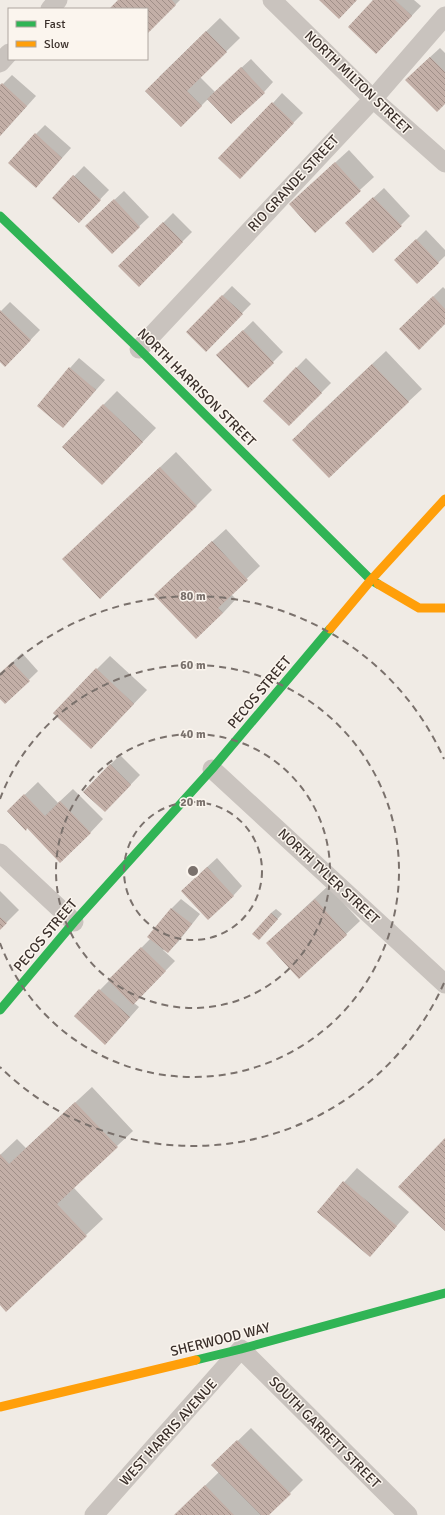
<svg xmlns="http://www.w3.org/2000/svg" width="445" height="1515" font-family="Signika,sans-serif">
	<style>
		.shadow { fill: #0003 }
		.building { fill: url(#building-back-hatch) }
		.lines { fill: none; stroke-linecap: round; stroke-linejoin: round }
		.street { stroke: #c9c3be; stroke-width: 19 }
		.fast { stroke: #30b455; stroke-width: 9 }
		.slow { stroke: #ff9f0a; stroke-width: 9 }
		.ring { fill: none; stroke: #7a716c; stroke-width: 2; stroke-dasharray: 7 5 }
		.labels { text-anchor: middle; stroke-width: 3; stroke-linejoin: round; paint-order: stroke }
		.street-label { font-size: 14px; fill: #3b302b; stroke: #fbf5ee }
		.centre { fill: #7a716c; stroke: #fbf5ee; stroke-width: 2 }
		.ring-label { font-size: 12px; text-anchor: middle; font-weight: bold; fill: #7a716c; stroke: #fbf5ee; stroke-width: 3; stroke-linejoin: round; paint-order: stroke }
	</style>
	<defs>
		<pattern id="building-back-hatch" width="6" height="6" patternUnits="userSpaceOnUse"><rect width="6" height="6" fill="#c3afa7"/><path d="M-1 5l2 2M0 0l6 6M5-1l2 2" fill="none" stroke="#a08f88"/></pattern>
	</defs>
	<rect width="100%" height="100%" fill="#f0ebe5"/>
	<!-- shadow -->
	<g class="shadow">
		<path d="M120,0H180L147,33V9H111Z"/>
		<path d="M375,0H414L421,6L386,43Z"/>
		<path d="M220,18L240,38L200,77L215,92L251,59L273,82L264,92L208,99L181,126L159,77Z"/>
		<path d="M440,48L445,53V103L416,70Z"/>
		<path d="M12,75L36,96L0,136V87Z"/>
		<path d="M282,93L303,113L240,177L273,103Z"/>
		<path d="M45,125L71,148L45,177L36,134Z"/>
		<path d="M349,150L374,177L315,231L304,191Z"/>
		<path d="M84,166L109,190L88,212L53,198Z"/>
		<path d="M384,188L410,216L401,225L356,214Z"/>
		<path d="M124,191L149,217L112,252L96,217Z"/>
		<path d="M173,213L192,232L139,285L120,266Z"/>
		<path d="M426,230L445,250V256L417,283L405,251Z"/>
		<path d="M232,286L251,304L206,350L187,332Z"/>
		<path d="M443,287L445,289V323L400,329Z"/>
		<path d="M10,302L40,330L15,356L0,361V312Z"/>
		<path d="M253,321L283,352L248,387L227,346Z"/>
		<path d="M386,351L422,389L408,402L306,426Z"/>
		<path d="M79,358L105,380L63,427L70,368Z"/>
		<path d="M306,358L331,383L289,425L264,401Z"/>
		<path d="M117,391L156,428L116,470L63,446Z"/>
		<path d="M176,452L212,490L196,506L80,543Z"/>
		<path d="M226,529L260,566L231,594L236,599L223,613L169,581Z"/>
		<path d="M22,653L38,671L5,703L0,697V674Z"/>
		<path d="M110,656L147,690L104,735L97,669Z"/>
		<path d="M120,755L140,775L105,811L110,765Z"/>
		<path d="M38,782L58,803L73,789L103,819L90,833L28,827L8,811Z"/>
		<path d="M217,858L242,886L233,896L192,881Z"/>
		<path d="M328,886L360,921L299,978L267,943Z"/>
		<path d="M0,891L19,910L0,929Z"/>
		<path d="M181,899L200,914L178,942L168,952L164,949L163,950L175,961L134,1003L139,1007L115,1034L75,1016L100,990L151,938L149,937L172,908Z"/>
		<path d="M276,909L282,914L264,934L271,913Z"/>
		<path d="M92,1087L133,1131L73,1187L103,1219L6,1310L0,1304V1155L17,1139L26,1148Z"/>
		<path d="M357,1168L409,1212L370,1256L318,1211Z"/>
		<path d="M251,1428L303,1480L268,1515H175L219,1472L213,1465Z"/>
	</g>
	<!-- building -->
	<g class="building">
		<path d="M118,0H172L176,5L147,34V9H109Z"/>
		<path d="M319,0H357L339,19Z"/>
		<path d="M373,0H395L412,16L376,54L348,27Z"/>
		<path d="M206,31L227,52L187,91L202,106L181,127L145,91Z"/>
		<path d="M430,57L445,72V104L437,112L405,80Z"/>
		<path d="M241,67L265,93L231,124L207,99Z"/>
		<path d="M2,83L27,106L0,136V85Z"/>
		<path d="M272,102L294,123L240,179L218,158Z"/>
		<path d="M35,133L62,158L36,188L8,163Z"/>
		<path d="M335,162L361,191L315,233L289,204Z"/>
		<path d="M73,175L101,200L79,223L52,198Z"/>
		<path d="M373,197L402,226L373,253L345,223Z"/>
		<path d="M114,199L140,227L112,254L85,226Z"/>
		<path d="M163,222L183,242L139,287L118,266Z"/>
		<path d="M416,239L439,263L417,284L394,260Z"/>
		<path d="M222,295L243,314L206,352L186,332Z"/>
		<path d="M433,296L445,309V324L419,350L399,329Z"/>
		<path d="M0,310L31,340L5,367L0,362Z"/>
		<path d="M243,330L274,363L248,388L216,355Z"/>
		<path d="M372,364L409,402L329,478L292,440Z"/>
		<path d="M69,367L96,390L63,428L37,406Z"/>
		<path d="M296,367L322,393L289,426L263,401Z"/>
		<path d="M103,404L143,442L102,485L62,447Z"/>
		<path d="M160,467L197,506L100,599L62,559Z"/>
		<path d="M212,541L248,580L218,608L223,613L196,639L154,595Z"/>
		<path d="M12,662L30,681L5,704L0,699V673Z"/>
		<path d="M96,668L134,704L91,749L53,713Z"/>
		<path d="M110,764L131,785L105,812L83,792Z"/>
		<path d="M24,794L45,816L60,801L91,833L60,863L27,828L26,831L7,811Z"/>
		<path d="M207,867L234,896L208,920L181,891Z"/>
		<path d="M315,899L347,935L299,979L266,943Z"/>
		<path d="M171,908L192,924L168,953L147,937Z"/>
		<path d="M271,913L278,919L259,940L252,934Z"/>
		<path d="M0,917L7,923L0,930Z"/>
		<path d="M141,947L166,971L133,1005L108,980Z"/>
		<path d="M99,989L130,1017L105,1045L74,1016Z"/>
		<path d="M75,1102L118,1147L57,1204L87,1236L6,1312L0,1305V1154L9,1164Z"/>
		<path d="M445,1138V1231L398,1187Z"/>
		<path d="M343,1181L397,1226L370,1257L317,1212Z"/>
		<path d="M237,1440L291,1494L269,1515H261L211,1465Z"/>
		<path d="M205,1485L234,1515H174Z"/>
	</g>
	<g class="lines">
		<!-- street -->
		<g class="street">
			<path d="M272,0L373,99L445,163"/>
			<path d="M50,9L58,0"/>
			<path d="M0,63L9,53"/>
			<path d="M139,349L373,99L445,16"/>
			<path d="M212,769L445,984"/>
			<path d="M0,853L74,922"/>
			<path d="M94,1515L241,1349L408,1515"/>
		</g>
		<!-- fast -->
		<g class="fast">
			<path d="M0,216L139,349L371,580L378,584"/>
			<path d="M0,1010L74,922L212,769L330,629"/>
			<path d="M196,1360L241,1349L445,1293"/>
		</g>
		<!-- slow -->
		<g class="slow">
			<path d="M378,584L419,608H445"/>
			<path d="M330,629L371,580L445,499"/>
			<path d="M0,1407L196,1360"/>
		</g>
	</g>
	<!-- distance rings -->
	<g class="ring">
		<circle cx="193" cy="871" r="69"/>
		<circle cx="193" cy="871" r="137"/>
		<path d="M0 799A206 206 0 1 1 0 943"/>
		<path d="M444 983A275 275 0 0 1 0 1067M0 675A275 275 0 0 1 444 759"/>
	</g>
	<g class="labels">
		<!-- street labels -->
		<g class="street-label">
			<text transform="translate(358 82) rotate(44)" y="5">NORTH MILTON STREET</text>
			<text transform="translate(293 183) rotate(-47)" y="5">RIO GRANDE STREET</text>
			<text transform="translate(197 387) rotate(45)" y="5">NORTH HARRISON STREET</text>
			<text transform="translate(259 692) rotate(-50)" y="5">PECOS STREET</text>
			<text transform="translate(329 876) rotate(43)" y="5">NORTH TYLER STREET</text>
			<text transform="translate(45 935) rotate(-50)" y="5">PECOS STREET</text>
			<text transform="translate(220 1339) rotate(-14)" y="5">SHERWOOD WAY</text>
			<text transform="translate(168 1432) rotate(-48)" y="5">WEST HARRIS AVENUE</text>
			<text transform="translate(325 1432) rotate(45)" y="5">SOUTH GARRETT STREET</text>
		</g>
	</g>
	<circle cx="193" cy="871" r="6" class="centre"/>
	<g class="ring-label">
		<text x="193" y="600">80 m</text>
		<text x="193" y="669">60 m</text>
		<text x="193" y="738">40 m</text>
		<text x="193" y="806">20 m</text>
	</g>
	<!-- legend -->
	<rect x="8" y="8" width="140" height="52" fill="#fbf5ee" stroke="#aea6a0"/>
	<rect x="16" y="21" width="20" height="6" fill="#30b455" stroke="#aea6a0"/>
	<text x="44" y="28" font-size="12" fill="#3b302b">Fast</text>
	<rect x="16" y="41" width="20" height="6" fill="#ff9f0a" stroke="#aea6a0"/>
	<text x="44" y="48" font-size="12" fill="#3b302b">Slow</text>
</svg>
